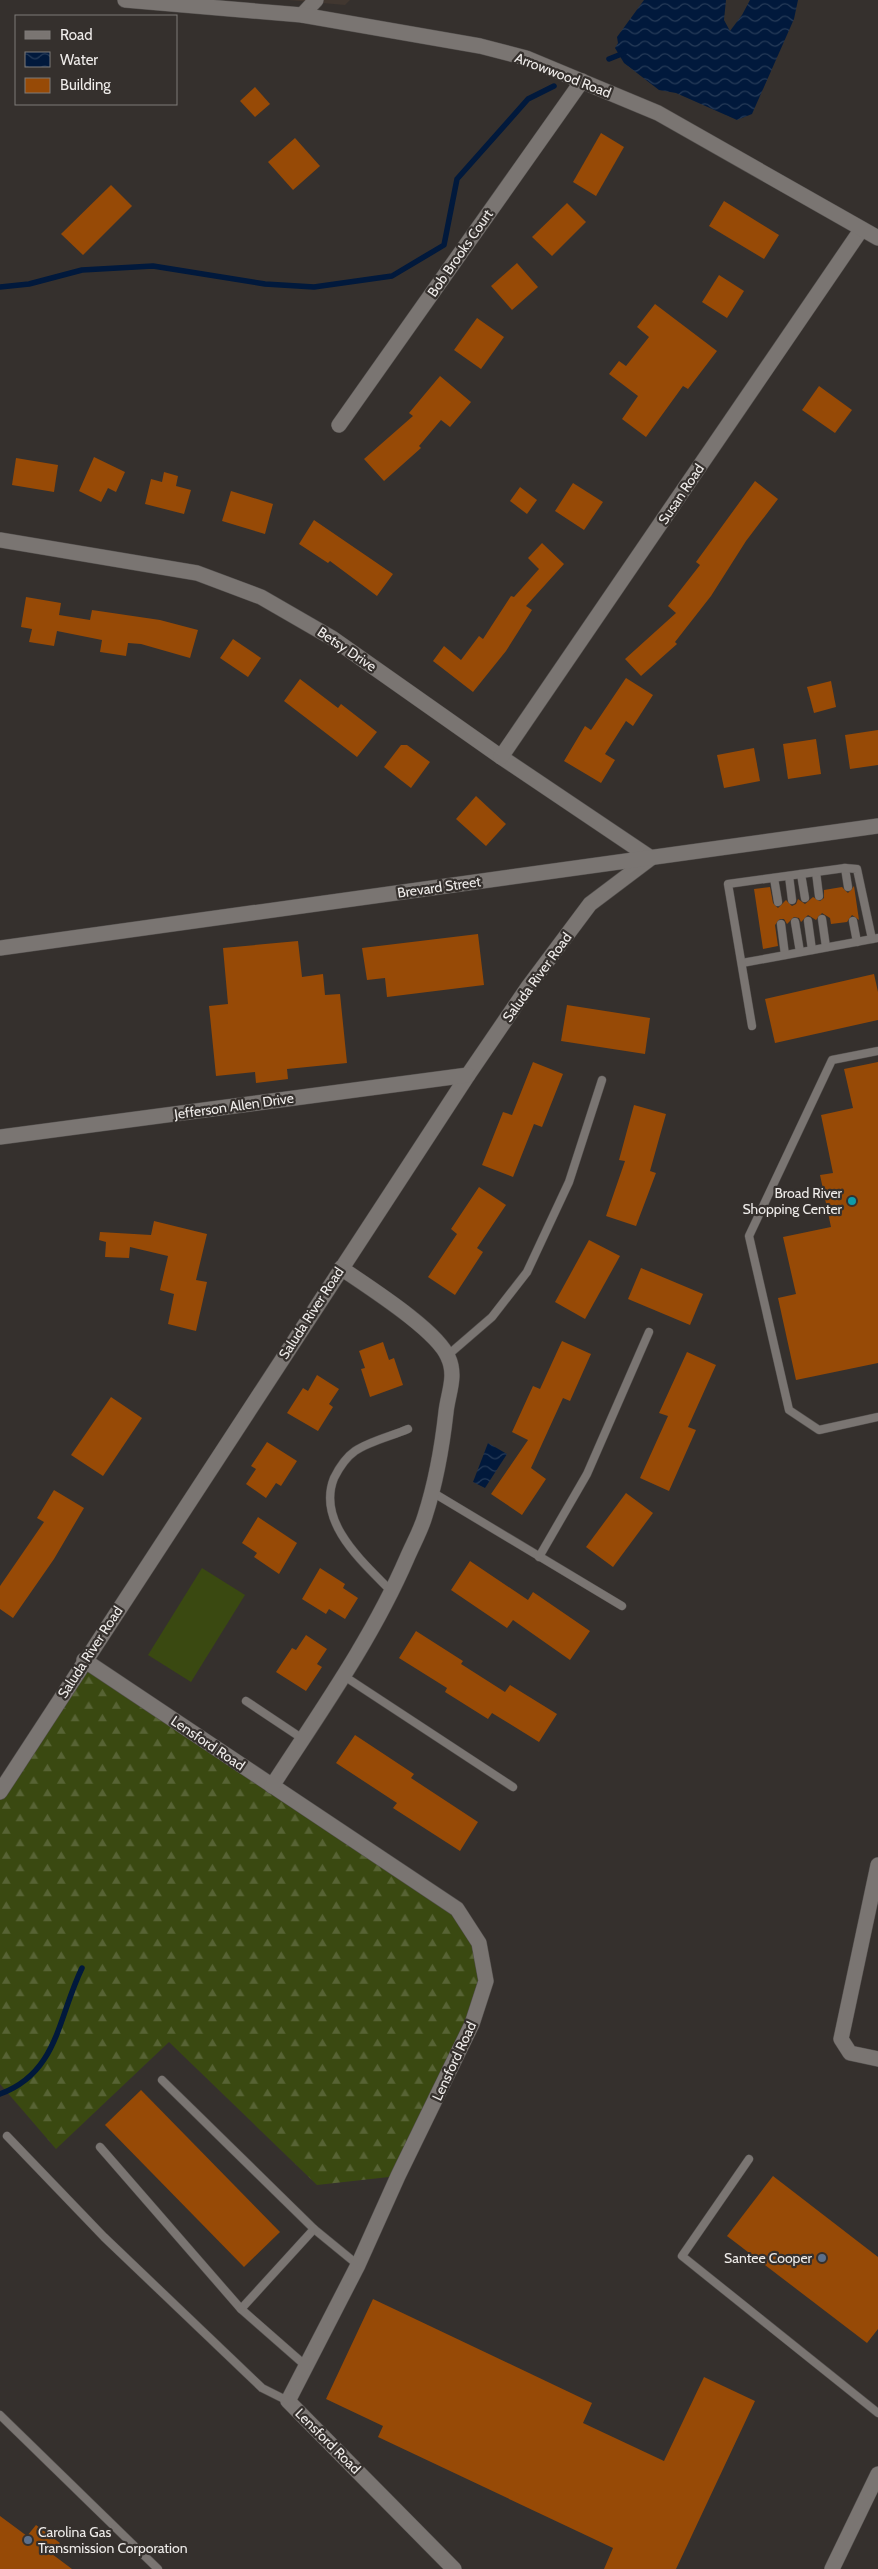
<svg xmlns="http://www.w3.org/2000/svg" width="878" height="2569" font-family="Cabin,sans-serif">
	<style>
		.built { fill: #413730 }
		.forest { fill: url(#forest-firs) }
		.garden { fill: #3a4911 }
		.water { fill: url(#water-waves) }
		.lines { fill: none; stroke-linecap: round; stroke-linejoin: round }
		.stream { stroke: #01193c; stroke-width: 5.5 }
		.building { fill: #974a06 }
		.service-casing { stroke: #534f4d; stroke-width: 9 }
		.minor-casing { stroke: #534f4d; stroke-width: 16 }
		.tertiary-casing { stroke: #534f4d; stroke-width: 16 }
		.service { stroke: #7a7572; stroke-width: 8 }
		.minor { stroke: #7a7572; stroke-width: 15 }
		.tertiary { stroke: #7a7572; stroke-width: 15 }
		.culture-dot { fill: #0f9aa8; stroke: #35302d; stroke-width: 2 }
		.service-dot { fill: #5c6f8a; stroke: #35302d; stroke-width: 2 }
		.labels { text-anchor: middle; stroke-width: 4.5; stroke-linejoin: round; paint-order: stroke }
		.street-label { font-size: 14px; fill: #efecea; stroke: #35302d }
		.poi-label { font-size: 14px; fill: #efecea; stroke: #35302d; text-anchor: end }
	</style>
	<defs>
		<pattern id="forest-firs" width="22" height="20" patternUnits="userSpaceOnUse" patternTransform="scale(1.25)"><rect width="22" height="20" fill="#3a4911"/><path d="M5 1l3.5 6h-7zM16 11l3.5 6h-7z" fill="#576334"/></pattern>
		<pattern id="water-waves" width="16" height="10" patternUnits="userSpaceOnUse" patternTransform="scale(1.25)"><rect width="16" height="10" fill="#01193c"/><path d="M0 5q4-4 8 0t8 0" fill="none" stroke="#263b58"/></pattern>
	</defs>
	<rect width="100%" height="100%" fill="#35302d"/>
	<!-- built -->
	<path class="built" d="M288,0H350L345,5Z"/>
	<!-- forest -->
	<path class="forest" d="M84,1660L457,1909L486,1981L398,2176L317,2185L169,2042L56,2149L0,2084V1792Z"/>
	<!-- garden -->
	<path class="garden" d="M202,1568L245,1595L191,1682L148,1655Z"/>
	<!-- water -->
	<g class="water">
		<path d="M644,0H726L724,20L730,31L742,15L750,0H798L794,19L752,114L737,120L676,93L659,90L624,63L615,48L618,43L617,37Z"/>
		<path d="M488,1443L507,1454L485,1488L473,1482Z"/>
	</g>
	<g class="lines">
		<!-- stream -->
		<g class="stream">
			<path d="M609,59L624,53"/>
			<path d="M0,287L29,284L82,270L153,266L265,284L314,287L392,276L444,245L457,179L528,99L554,86"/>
			<path d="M0,2094C58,2073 58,2017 82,1968"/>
		</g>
	</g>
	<!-- building -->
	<g class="building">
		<path d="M255,87L270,104L255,117L240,101Z"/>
		<path d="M601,133L624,147L596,196L573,182Z"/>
		<path d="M295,138L320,166L293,190L268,162Z"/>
		<path d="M111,185L132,206L83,255L61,234Z"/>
		<path d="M724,201L779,235L764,259L709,226Z"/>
		<path d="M567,203L586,222L552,256L532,237Z"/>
		<path d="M517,263L538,287L512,310L491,286Z"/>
		<path d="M719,275L744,291L727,318L702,302Z"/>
		<path d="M655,304L717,351L688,389L683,386L646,437L622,419L638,396L609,374L619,361L626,366L649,337L637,327Z"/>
		<path d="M477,318L504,337L481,369L454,350Z"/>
		<path d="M440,376L471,402L450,427L441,420L419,446L421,448L384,481L364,459L413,416L409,413Z"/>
		<path d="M819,386L852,410L835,433L802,410Z"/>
		<path d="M94,457L125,472L116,492L108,488L101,502L79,491Z"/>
		<path d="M16,458L58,465L54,492L12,485Z"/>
		<path d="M164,472L178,476L176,486L191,490L184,514L145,504L151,479L162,482Z"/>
		<path d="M755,481L778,499L746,541L711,596L675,642L677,644L641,676L625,659L676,613L668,606L700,565L696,562Z"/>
		<path d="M573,483L603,502L584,530L555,511Z"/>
		<path d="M520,487L537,500L527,514L510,501Z"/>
		<path d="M231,491L273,504L265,534L222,521Z"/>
		<path d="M314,520L393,574L377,596L330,561L328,563L299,544Z"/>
		<path d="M542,543L564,564L526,606L532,610L506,651L473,692L433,661L444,646L461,660L479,636L483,639L511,596L514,597L539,569L528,558Z"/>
		<path d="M26,597L61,603L59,615L90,620L92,610L160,620L198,630L190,658L141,644L128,643L126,656L100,652L102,640L57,631L54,646L29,642L32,629L21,627Z"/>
		<path d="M233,639L261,658L248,677L220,658Z"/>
		<path d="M626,678L653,695L633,726L626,721L605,754L615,760L601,783L564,761L585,726L591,730Z"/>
		<path d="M300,679L338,708L341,704L377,732L357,757L284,701Z"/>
		<path d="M831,681L836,707L814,713L807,687Z"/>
		<path d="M878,730V765L850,769L845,735Z"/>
		<path d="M816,739L821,774L788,779L783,744Z"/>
		<path d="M401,745H407L430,762L411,788L384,767Z"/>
		<path d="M754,748L760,781L724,788L717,755Z"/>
		<path d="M476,796L506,824L486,846L456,819Z"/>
		<path d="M854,886L859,920L852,915L847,922L831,924L830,918L822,913L816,920L808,915L801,922L799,918L794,917L787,924L784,919H780L775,925L778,946L763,949L754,889L770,887L773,903L778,908L786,900L792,906L796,904L798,899L805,904L813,897L820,901L824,898V890L842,887L848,893Z"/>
		<path d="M478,934L484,985L387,997L385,978L367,980L362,948Z"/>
		<path d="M298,941L302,977L323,974L325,995L340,994L347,1063L287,1069L288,1079L256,1083L255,1072L216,1076L209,1006L228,1004L223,948Z"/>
		<path d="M874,974L878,992V1020L775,1043L765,999Z"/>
		<path d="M567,1005L650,1018L645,1054L561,1041Z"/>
		<path d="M533,1062L563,1074L542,1127L534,1124L513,1177L482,1165L503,1112L512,1115Z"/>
		<path d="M878,1062V1363L796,1380L778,1298L796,1294L783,1237L831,1227L820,1175L833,1173L821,1115L853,1108L844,1069Z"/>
		<path d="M634,1105L666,1114L650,1171L656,1173L636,1226L606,1216L625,1161L619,1160Z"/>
		<path d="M479,1187L506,1205L477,1248L483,1252L455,1295L428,1277L457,1234L451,1229Z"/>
		<path d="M154,1221L207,1234L196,1280L207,1282L196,1331L168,1324L174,1294L160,1290L168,1256L130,1247L129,1258L105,1257L106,1242L99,1240L100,1232L151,1235Z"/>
		<path d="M589,1240L620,1256L585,1319L555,1302Z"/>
		<path d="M641,1268L703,1294L690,1325L628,1299Z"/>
		<path d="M562,1341L591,1354L570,1401L563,1398L531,1468L546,1479L522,1515L491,1494L528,1440L512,1432L533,1386L540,1389Z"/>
		<path d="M383,1342L389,1360L394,1358L403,1385L370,1397L361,1369L365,1368L359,1351Z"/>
		<path d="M687,1352L716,1365L688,1427L696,1430L669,1491L640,1478L668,1416L659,1413Z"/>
		<path d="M317,1375L339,1389L329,1404L333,1407L318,1431L287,1413L303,1388L308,1391Z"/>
		<path d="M111,1397L142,1418L103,1476L71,1455Z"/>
		<path d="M267,1442L297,1461L281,1486L276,1483L266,1498L246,1484L256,1469L251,1466Z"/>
		<path d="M54,1490L84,1508L54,1559L13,1618L0,1609V1586L44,1522L37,1518Z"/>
		<path d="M626,1493L653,1513L613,1567L586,1547Z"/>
		<path d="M258,1517L297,1543L279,1574L254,1557L257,1553L242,1543Z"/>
		<path d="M470,1561L528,1600L533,1592L590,1631L570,1660L513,1620L507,1628L451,1590Z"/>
		<path d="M320,1568L345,1584L343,1588L358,1598L345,1619L329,1609L326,1614L302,1599Z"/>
		<path d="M416,1631L463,1661L461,1664L505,1692L510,1685L557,1714L539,1742L492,1713L488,1719L445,1692L447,1688L399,1658Z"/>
		<path d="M306,1635L327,1649L317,1664L322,1667L306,1691L276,1672L292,1648L296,1650Z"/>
		<path d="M355,1735L414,1774L411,1778L478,1822L460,1851L393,1808L397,1803L336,1763Z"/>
		<path d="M141,2090L280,2232L244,2267L105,2125Z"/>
		<path d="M773,2176L878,2257V2329L867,2343L727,2236Z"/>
		<path d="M373,2299L592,2403L583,2423L664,2461L704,2377L755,2401L676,2569H604L613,2548L378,2437L383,2426L326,2399Z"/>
		<path d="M0,2516L27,2536L36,2525L60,2543L52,2554L72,2569H0Z"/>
	</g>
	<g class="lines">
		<defs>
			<g id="service">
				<path d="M845,868L848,887"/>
				<path d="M816,872L819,896"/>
				<path d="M801,874L805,898"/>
				<path d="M789,876L792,900"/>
				<path d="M774,878L778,902"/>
				<path d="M822,919L826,947"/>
				<path d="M808,921L812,950"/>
				<path d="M853,921L857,942"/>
				<path d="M795,922L800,952"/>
				<path d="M781,924L785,955"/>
				<path d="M742,963L878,938"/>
				<path d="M752,1026L728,884L845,868L857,869L872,939"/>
				<path d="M878,1051L832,1060L749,1236L789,1410L819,1430L878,1417"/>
				<path d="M448,1355L492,1317L527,1272L569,1182L602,1080"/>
				<path d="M432,1492L622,1606"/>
				<path d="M539,1557L587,1474L649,1332"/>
				<path d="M392,1592C364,1563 316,1523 334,1478C339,1468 345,1458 355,1451C370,1441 392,1436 408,1429"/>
				<path d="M344,1676L513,1787"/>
				<path d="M246,1701L303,1739"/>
				<path d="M162,2080L314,2229L358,2265"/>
				<path d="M7,2136L104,2237L262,2388L288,2401"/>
				<path d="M100,2147L241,2309"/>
				<path d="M749,2159L682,2256L878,2413"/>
				<path d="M306,2366L241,2309L314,2229"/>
				<path d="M0,2415L158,2569"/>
			</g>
			<g id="minor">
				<path d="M302,15L316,0"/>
				<path d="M339,425L582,81"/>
				<path d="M0,540L197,573L261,597L332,638L501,757L651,858L590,904L528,987L468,1075L0,1792"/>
				<path d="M501,757L861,230"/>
				<path d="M0,948L878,826"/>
				<path d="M0,1137L468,1075"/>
				<path d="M84,1660L457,1909L479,1943L486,1981L472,2024L398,2176L358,2265L288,2401L454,2569"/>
				<path d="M272,1786C320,1712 372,1639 407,1558C413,1544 421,1530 425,1516C436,1482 442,1448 446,1412C448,1393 457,1376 448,1357C437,1330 367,1286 341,1268"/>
				<path d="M878,1865L841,2039L850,2053L878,2059"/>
				<path d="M832,2569L878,2474"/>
			</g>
			<path id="tertiary" d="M125,0L302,15L480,46L526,58L658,113L878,238"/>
		</defs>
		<!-- service casing -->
		<use href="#service" class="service-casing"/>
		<!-- minor casing -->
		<use href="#minor" class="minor-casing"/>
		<!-- tertiary casing -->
		<use href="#tertiary" class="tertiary-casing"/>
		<!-- service -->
		<use href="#service" class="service"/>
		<!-- minor -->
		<use href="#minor" class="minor"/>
		<!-- tertiary -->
		<use href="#tertiary" class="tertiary"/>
	</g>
	<!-- markers -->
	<circle class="culture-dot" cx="852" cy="1201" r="5"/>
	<g class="service-dot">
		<circle cx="822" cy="2258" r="5"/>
		<circle cx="28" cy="2540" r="5"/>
	</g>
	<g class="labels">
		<!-- street labels -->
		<g class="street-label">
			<text transform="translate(563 75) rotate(21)" y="5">Arrowwood Road</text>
			<text transform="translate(460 253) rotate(-55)" y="5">Bob Brooks Court</text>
			<text transform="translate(681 494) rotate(-56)" y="5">Susan Road</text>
			<text transform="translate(347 649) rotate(34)" y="5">Betsy Drive</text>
			<text transform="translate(439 887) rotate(-8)" y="5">Brevard Street</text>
			<text transform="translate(537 977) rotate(-54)" y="5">Saluda River Road</text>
			<text transform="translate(234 1106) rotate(-8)" y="5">Jefferson Allen Drive</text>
			<text transform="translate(311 1313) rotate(-57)" y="5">Saluda River Road</text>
			<text transform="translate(90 1652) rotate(-57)" y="5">Saluda River Road</text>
			<text transform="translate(208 1743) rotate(34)" y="5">Lensford Road</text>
			<text transform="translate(454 2061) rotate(-65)" y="5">Lensford Road</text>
			<text transform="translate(328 2441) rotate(45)" y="5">Lensford Road</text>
		</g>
		<!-- poi labels -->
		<g class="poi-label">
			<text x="842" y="1198">Broad River<tspan x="842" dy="16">Shopping Center</tspan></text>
			<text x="812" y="2263">Santee Cooper</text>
			<text x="38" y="2537" text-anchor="start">Carolina Gas<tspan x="38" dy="16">Transmission Corporation</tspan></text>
		</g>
	</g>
	<!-- legend -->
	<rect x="15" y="15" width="162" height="90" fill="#35302d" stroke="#7f7b79"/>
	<rect x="25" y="31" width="25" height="8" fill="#7a7572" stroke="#7f7b79"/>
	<text x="60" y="40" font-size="15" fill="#efecea">Road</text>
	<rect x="25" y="52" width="25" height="15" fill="url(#water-waves)" stroke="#7f7b79"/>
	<text x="60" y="65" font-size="15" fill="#efecea">Water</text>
	<rect x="25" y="78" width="25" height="15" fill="#974a06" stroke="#7f7b79"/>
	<text x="60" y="90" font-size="15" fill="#efecea">Building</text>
</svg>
